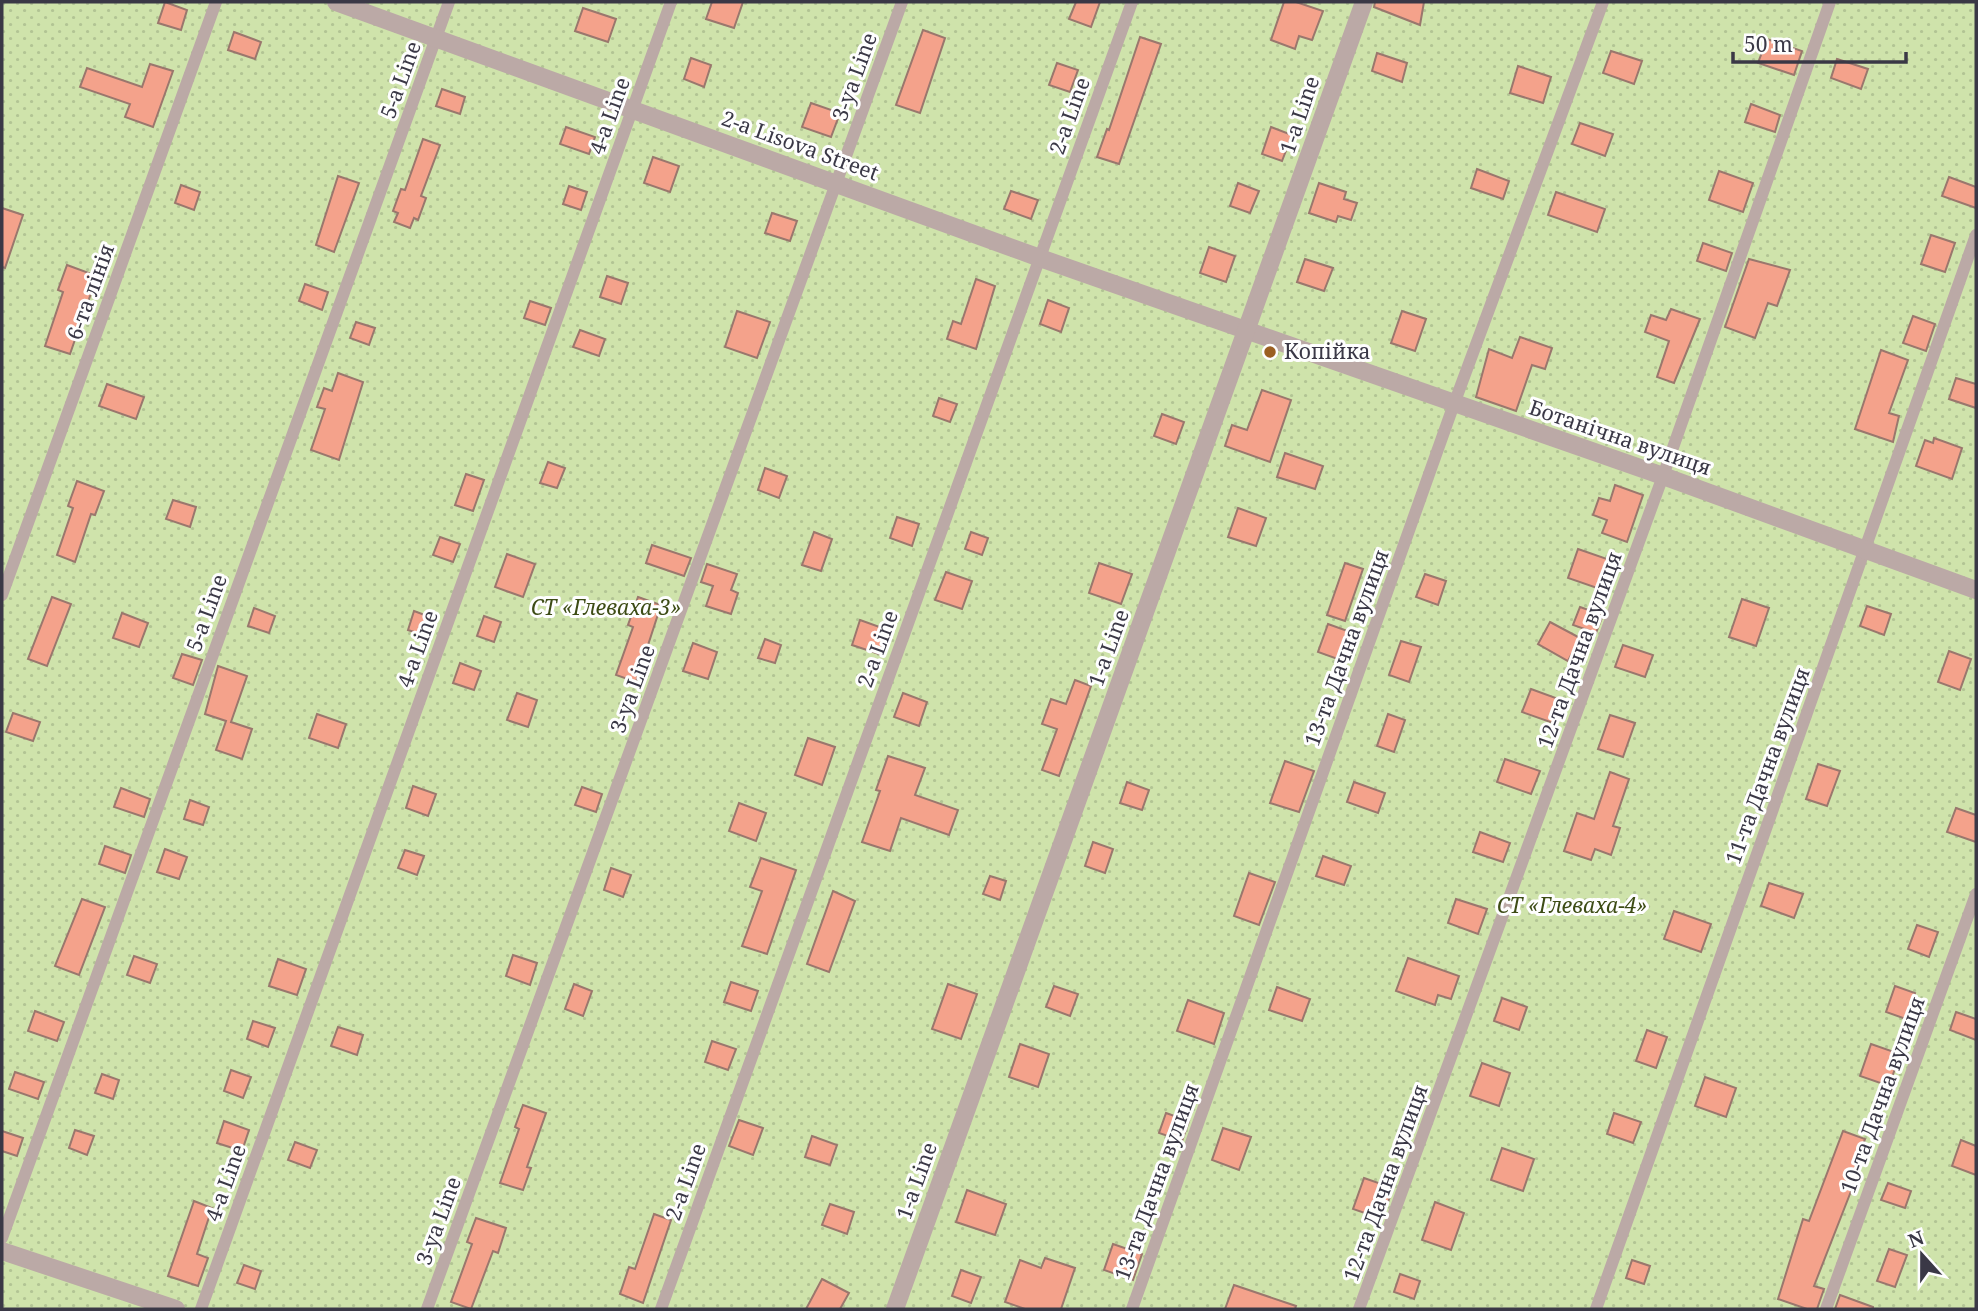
<svg xmlns="http://www.w3.org/2000/svg" width="1978" height="1311" font-family="'Noto Serif',serif">
	<style>
		.garden { fill: url(#garden-dots) }
		.building { fill: #f4a28b; stroke: #9a776d; stroke-width: 2 }
		.lines { fill: none; stroke-linecap: round; stroke-linejoin: round }
		.service { stroke: #bba9a6; stroke-width: 12 }
		.minor { stroke: #bba9a6; stroke-width: 18 }
		.poi-dot { fill: #9b6021; stroke: #fefefe; stroke-width: 2.5 }
		.labels { text-anchor: middle; stroke-width: 6; stroke-linejoin: round; paint-order: stroke }
		.street-label { font-size: 21px; fill: #3a3846; stroke: #fefefe }
		.poi-label { font-size: 21px; fill: #3a3846; stroke: #fefefe; text-anchor: start }
		.park-label { font-size: 21px; font-style: italic; fill: #3d4c15; stroke: #fefefe }
	</style>
	<defs>
		<pattern id="garden-dots" width="8" height="8" patternUnits="userSpaceOnUse" patternTransform="scale(1.75)"><rect width="8" height="8" fill="#cfe3ab"/><path d="M2 2h.1M6 6h.1" fill="none" stroke="#b2c494" stroke-width="1.8" stroke-linecap="round"/></pattern>
	</defs>
	<rect width="100%" height="100%" fill="#f0effd"/>
	<!-- garden -->
	<rect class="garden" x="2" y="2" width="1974" height="1307"/>
	<!-- building -->
	<g class="building">
		<path d="M165,2L187,10L181,30L158,23Z"/>
		<path d="M712,2H743L734,28L706,19Z"/>
		<path d="M1076,2H1100L1091,27L1069,19Z"/>
		<path d="M1284,2H1296L1323,11L1312,40L1299,36L1295,49L1271,40Z"/>
		<path d="M1375,2H1424L1420,25L1374,7Z"/>
		<path d="M583,8L616,19L608,42L575,31Z"/>
		<path d="M923,30L945,38L920,113L896,105Z"/>
		<path d="M234,32L261,42L255,59L228,50Z"/>
		<path d="M1140,37L1161,44L1119,164L1097,157L1107,129L1109,130Z"/>
		<path d="M1767,39L1802,51L1794,75L1758,63Z"/>
		<path d="M1611,51L1642,61L1634,84L1603,73Z"/>
		<path d="M1377,53L1407,63L1402,82L1372,71Z"/>
		<path d="M691,58L711,65L704,87L684,79Z"/>
		<path d="M1837,59L1868,69L1861,89L1831,78Z"/>
		<path d="M1057,63L1078,70L1070,92L1049,85Z"/>
		<path d="M150,64L173,71L153,127L125,117L130,104L80,87L87,68L142,87Z"/>
		<path d="M1518,66L1551,77L1543,103L1510,93Z"/>
		<path d="M442,89L465,97L460,114L436,106Z"/>
		<path d="M811,103L840,113L831,137L802,127Z"/>
		<path d="M1751,104L1780,115L1775,132L1745,122Z"/>
		<path d="M1580,123L1613,134L1605,156L1572,144Z"/>
		<path d="M566,127L595,137L589,154L560,144Z"/>
		<path d="M1271,127L1292,135L1282,161L1262,154Z"/>
		<path d="M423,139L440,145L421,196L426,198L418,220L414,218L410,228L394,222L398,213L393,211L401,189L405,190Z"/>
		<path d="M653,157L679,166L670,192L644,183Z"/>
		<path d="M1477,169L1509,181L1503,199L1471,188Z"/>
		<path d="M1719,171L1753,183L1743,212L1709,200Z"/>
		<path d="M338,176L359,183L334,252L316,245Z"/>
		<path d="M1949,177L1976,187V208L1942,196Z"/>
		<path d="M1238,183L1259,191L1250,213L1230,206Z"/>
		<path d="M1319,183L1346,192L1344,199L1357,203L1351,220L1338,216L1336,222L1309,213Z"/>
		<path d="M181,185L200,192L194,210L175,203Z"/>
		<path d="M569,186L587,192L581,210L563,204Z"/>
		<path d="M1011,191L1038,200L1031,219L1004,209Z"/>
		<path d="M1556,192L1605,209L1597,232L1548,215Z"/>
		<path d="M2,208L23,215L5,268L2,267Z"/>
		<path d="M772,213L797,221L790,241L765,233Z"/>
		<path d="M1931,235L1955,243L1945,272L1921,264Z"/>
		<path d="M1703,243L1732,253L1726,271L1697,261Z"/>
		<path d="M1209,247L1235,256L1226,282L1200,273Z"/>
		<path d="M1305,259L1333,268L1324,291L1297,282Z"/>
		<path d="M1749,259L1790,270L1777,306L1768,303L1755,338L1725,327Z"/>
		<path d="M67,265L97,276L70,354L45,346L63,292L58,290Z"/>
		<path d="M607,276L628,283L621,304L600,297Z"/>
		<path d="M976,279L995,286L976,349L947,339L953,321L961,324Z"/>
		<path d="M305,284L328,292L322,310L299,301Z"/>
		<path d="M1048,300L1069,308L1061,332L1040,324Z"/>
		<path d="M530,301L551,308L545,325L524,318Z"/>
		<path d="M1671,309L1700,319L1674,383L1657,377L1669,341L1645,332L1651,315L1666,320Z"/>
		<path d="M737,311L770,322L757,358L725,347Z"/>
		<path d="M1402,311L1426,319L1415,351L1391,343Z"/>
		<path d="M1913,316L1935,324L1926,351L1903,343Z"/>
		<path d="M356,322L375,328L369,345L350,338Z"/>
		<path d="M580,330L605,339L599,356L573,347Z"/>
		<path d="M1520,337L1552,348L1545,369L1532,365L1516,411L1476,397L1489,349L1512,358Z"/>
		<path d="M1881,350L1908,360L1889,413L1899,416L1893,442L1855,429Z"/>
		<path d="M338,373L363,382L339,460L311,450L325,409L317,407L324,388L332,391Z"/>
		<path d="M1956,378L1976,384V408L1949,399Z"/>
		<path d="M107,384L144,397L136,419L99,406Z"/>
		<path d="M1262,390L1291,400L1270,462L1225,446L1232,425L1247,430Z"/>
		<path d="M939,398L957,404L950,422L933,416Z"/>
		<path d="M1162,414L1184,422L1176,444L1154,436Z"/>
		<path d="M1934,438L1962,448L1952,479L1916,466L1925,440L1933,443Z"/>
		<path d="M1285,453L1323,466L1315,489L1277,477Z"/>
		<path d="M548,462L565,468L557,488L540,483Z"/>
		<path d="M765,468L787,476L779,498L758,490Z"/>
		<path d="M466,474L484,480L473,511L455,505Z"/>
		<path d="M77,481L104,491L95,515L91,514L75,562L57,555L73,508L68,506Z"/>
		<path d="M1615,485L1643,495L1627,542L1602,533L1607,520L1593,515L1599,498L1610,501Z"/>
		<path d="M173,500L196,507L190,527L166,519Z"/>
		<path d="M1238,508L1266,518L1256,546L1228,537Z"/>
		<path d="M897,517L919,524L912,546L890,538Z"/>
		<path d="M814,532L832,539L821,571L802,565Z"/>
		<path d="M971,532L988,538L982,555L965,549Z"/>
		<path d="M440,537L460,544L453,562L433,555Z"/>
		<path d="M652,545L691,558L684,576L646,563Z"/>
		<path d="M1578,549L1610,560L1600,589L1568,578Z"/>
		<path d="M507,554L535,564L523,597L495,587Z"/>
		<path d="M1099,563L1132,574L1121,604L1089,593Z"/>
		<path d="M1345,563L1363,569L1345,621L1327,615Z"/>
		<path d="M707,564L737,574L731,590L738,593L731,614L706,606L713,586L701,582Z"/>
		<path d="M946,572L972,581L962,609L935,600Z"/>
		<path d="M1425,574L1446,581L1438,605L1416,597Z"/>
		<path d="M52,597L71,604L47,666L28,659Z"/>
		<path d="M638,597L661,605L636,682L616,675L633,627L628,625Z"/>
		<path d="M1742,599L1769,608L1756,646L1729,637Z"/>
		<path d="M1867,606L1891,614L1884,635L1860,626Z"/>
		<path d="M1580,607L1603,615L1596,633L1573,625Z"/>
		<path d="M254,608L275,616L269,633L248,626Z"/>
		<path d="M414,611L433,618L426,636L408,630Z"/>
		<path d="M122,613L148,623L139,647L113,638Z"/>
		<path d="M484,616L501,622L494,642L477,636Z"/>
		<path d="M860,620L888,630L879,654L852,645Z"/>
		<path d="M1550,622L1580,638L1568,661L1538,644Z"/>
		<path d="M1328,624L1356,634L1346,662L1318,652Z"/>
		<path d="M765,639L781,645L775,663L758,658Z"/>
		<path d="M1401,641L1421,647L1409,682L1389,675Z"/>
		<path d="M693,643L717,652L708,679L683,671Z"/>
		<path d="M1623,645L1653,655L1645,677L1615,667Z"/>
		<path d="M1949,651L1971,659L1960,690L1938,682Z"/>
		<path d="M182,654L202,660L193,685L173,678Z"/>
		<path d="M460,663L481,671L474,690L453,683Z"/>
		<path d="M218,666L247,676L231,722L252,729L242,759L216,750L226,721L205,714Z"/>
		<path d="M1075,680L1091,686L1059,776L1042,770L1057,729L1042,724L1051,699L1066,704Z"/>
		<path d="M1531,689L1564,701L1556,724L1522,712Z"/>
		<path d="M517,693L537,700L528,727L507,720Z"/>
		<path d="M903,693L927,702L919,726L894,717Z"/>
		<path d="M13,713L40,722L33,741L6,732Z"/>
		<path d="M317,714L346,724L338,748L309,738Z"/>
		<path d="M1388,714L1405,720L1394,752L1377,746Z"/>
		<path d="M1610,715L1635,723L1623,757L1598,749Z"/>
		<path d="M808,738L835,747L822,785L795,775Z"/>
		<path d="M888,756L925,768L915,795L958,810L949,835L901,818L890,851L862,842L880,791L876,790Z"/>
		<path d="M1505,759L1540,771L1531,794L1497,782Z"/>
		<path d="M1285,761L1314,771L1299,812L1270,803Z"/>
		<path d="M1818,764L1840,771L1827,806L1806,799Z"/>
		<path d="M1610,772L1629,779L1613,826L1620,828L1611,855L1595,849L1591,860L1564,851L1577,813L1594,819Z"/>
		<path d="M1127,782L1149,790L1142,810L1120,803Z"/>
		<path d="M1354,782L1385,793L1378,813L1347,802Z"/>
		<path d="M413,786L436,794L428,816L406,808Z"/>
		<path d="M582,787L602,794L596,812L575,805Z"/>
		<path d="M121,788L150,799L144,817L114,807Z"/>
		<path d="M190,800L209,807L203,825L184,819Z"/>
		<path d="M739,803L766,813L756,841L729,831Z"/>
		<path d="M1956,808L1976,815V842L1947,832Z"/>
		<path d="M1480,832L1510,843L1503,862L1473,852Z"/>
		<path d="M1093,842L1113,849L1105,873L1085,866Z"/>
		<path d="M105,846L131,855L125,873L99,864Z"/>
		<path d="M165,849L187,857L179,879L157,872Z"/>
		<path d="M405,850L424,856L417,875L398,868Z"/>
		<path d="M1323,856L1351,866L1344,885L1316,876Z"/>
		<path d="M761,858L796,870L767,954L742,946L762,891L750,887Z"/>
		<path d="M611,868L631,875L623,897L604,890Z"/>
		<path d="M1249,873L1275,882L1259,925L1234,916Z"/>
		<path d="M990,876L1006,881L1000,900L983,894Z"/>
		<path d="M1769,883L1803,894L1794,918L1761,906Z"/>
		<path d="M833,891L855,901L829,972L807,964Z"/>
		<path d="M82,899L105,907L79,975L55,966Z"/>
		<path d="M1456,899L1487,909L1478,934L1448,923Z"/>
		<path d="M1674,911L1711,924L1701,952L1664,939Z"/>
		<path d="M1917,925L1938,932L1929,957L1908,949Z"/>
		<path d="M513,955L537,963L530,985L506,976Z"/>
		<path d="M134,956L157,964L150,983L127,975Z"/>
		<path d="M1408,958L1459,976L1451,999L1438,995L1435,1005L1396,991Z"/>
		<path d="M278,959L306,969L297,995L269,986Z"/>
		<path d="M731,982L758,991L751,1011L724,1002Z"/>
		<path d="M574,984L592,991L583,1016L565,1009Z"/>
		<path d="M948,984L977,994L961,1039L932,1029Z"/>
		<path d="M1054,986L1078,994L1070,1016L1046,1007Z"/>
		<path d="M1895,986L1915,993L1906,1019L1886,1012Z"/>
		<path d="M1277,987L1310,999L1302,1021L1269,1010Z"/>
		<path d="M1502,998L1527,1007L1519,1030L1494,1021Z"/>
		<path d="M1188,1000L1224,1013L1214,1044L1177,1031Z"/>
		<path d="M35,1011L64,1022L57,1041L28,1031Z"/>
		<path d="M1956,1012L1976,1019V1040L1950,1030Z"/>
		<path d="M253,1021L275,1028L268,1047L247,1039Z"/>
		<path d="M338,1027L363,1035L357,1055L331,1046Z"/>
		<path d="M1647,1030L1667,1037L1656,1068L1636,1061Z"/>
		<path d="M712,1041L736,1049L728,1070L705,1062Z"/>
		<path d="M1020,1044L1049,1054L1038,1087L1009,1077Z"/>
		<path d="M1871,1044L1900,1054L1889,1086L1860,1076Z"/>
		<path d="M1482,1063L1510,1073L1499,1106L1470,1096Z"/>
		<path d="M231,1070L251,1077L243,1098L224,1091Z"/>
		<path d="M15,1072L44,1082L38,1099L9,1089Z"/>
		<path d="M102,1074L119,1080L113,1099L95,1093Z"/>
		<path d="M1705,1077L1736,1088L1726,1117L1695,1106Z"/>
		<path d="M523,1105L546,1113L527,1167L531,1168L523,1190L500,1183L519,1129L515,1127Z"/>
		<path d="M1166,1113L1189,1121L1182,1141L1159,1133Z"/>
		<path d="M1614,1113L1641,1122L1633,1143L1607,1134Z"/>
		<path d="M739,1120L763,1128L753,1155L729,1146Z"/>
		<path d="M224,1121L249,1130L242,1151L217,1143Z"/>
		<path d="M1223,1128L1251,1137L1239,1170L1212,1160Z"/>
		<path d="M75,1130L94,1136L87,1155L69,1148Z"/>
		<path d="M2,1131L23,1138L17,1156L2,1151Z"/>
		<path d="M1843,1131L1865,1139L1851,1180L1855,1181L1814,1286L1824,1289L1817,1309H1807L1778,1299L1803,1219L1809,1221Z"/>
		<path d="M812,1136L837,1145L830,1165L805,1157Z"/>
		<path d="M1961,1140L1976,1146V1175L1952,1166Z"/>
		<path d="M295,1142L317,1150L310,1168L288,1160Z"/>
		<path d="M1502,1148L1534,1159L1523,1191L1491,1180Z"/>
		<path d="M1364,1178L1393,1188L1382,1219L1353,1209Z"/>
		<path d="M1888,1183L1911,1191L1905,1208L1881,1200Z"/>
		<path d="M967,1190L1006,1204L995,1235L956,1222Z"/>
		<path d="M194,1201L212,1208L197,1254L208,1258L198,1286L168,1276Z"/>
		<path d="M1435,1202L1464,1213L1451,1250L1422,1240Z"/>
		<path d="M830,1204L854,1212L847,1234L822,1225Z"/>
		<path d="M654,1214L671,1220L643,1303L620,1294L629,1267L635,1269Z"/>
		<path d="M476,1218L506,1228L498,1253L493,1251L471,1309L451,1302L472,1244L467,1242Z"/>
		<path d="M1113,1244L1142,1254L1133,1280L1104,1270Z"/>
		<path d="M1889,1249L1907,1255L1895,1287L1877,1281Z"/>
		<path d="M1045,1258L1075,1268L1061,1309H1025L1005,1302L1020,1260L1041,1268Z"/>
		<path d="M1632,1260L1650,1266L1644,1284L1626,1278Z"/>
		<path d="M244,1265L261,1271L255,1289L237,1283Z"/>
		<path d="M961,1270L981,1277L971,1303L952,1296Z"/>
		<path d="M1400,1274L1420,1281L1414,1299L1394,1292Z"/>
		<path d="M822,1279L849,1293L840,1309H806Z"/>
		<path d="M1234,1285L1296,1306L1295,1309H1225Z"/>
		<path d="M1840,1295L1873,1307V1309H1835Z"/>
	</g>
	<g class="lines">
		<!-- service -->
		<g class="service">
			<path d="M2,595L216,2"/>
			<path d="M2,1238L449,2"/>
			<path d="M201,1309L671,2"/>
			<path d="M427,1309L902,2"/>
			<path d="M661,1309L1132,2"/>
			<path d="M1132,1309L1454,404L1603,2"/>
			<path d="M1359,1309L1663,476L1830,2"/>
			<path d="M1596,1309L1976,235"/>
			<path d="M1826,1309L1976,894"/>
		</g>
		<!-- minor -->
		<g class="minor">
			<path d="M336,2L1040,258L1663,476L1976,590"/>
			<path d="M2,1251L176,1309"/>
			<path d="M895,1309L1364,2"/>
		</g>
	</g>
	<!-- markers -->
	<circle class="poi-dot" cx="1270" cy="352" r="7"/>
	<g class="labels">
		<!-- street labels -->
		<g class="street-label">
			<text transform="translate(855 77) rotate(-70)" y="7">3-ya Line</text>
			<text transform="translate(401 80) rotate(-70)" y="7">5-a Line</text>
			<text transform="translate(1300 115) rotate(-71)" y="7">1-a Line</text>
			<text transform="translate(610 116) rotate(-70)" y="7">4-a Line</text>
			<text transform="translate(1070 116) rotate(-70)" y="7">2-a Line</text>
			<text transform="translate(800 146) rotate(20)" y="7">2-a Lisova Street</text>
			<text transform="translate(91 292) rotate(-70)" y="7">6-та лінія</text>
			<text transform="translate(1620 438) rotate(19)" y="7">Ботанічна вулиця</text>
			<text transform="translate(207 613) rotate(-70)" y="7">5-a Line</text>
			<text transform="translate(1109 648) rotate(-70)" y="7">1-a Line</text>
			<text transform="translate(1347 648) rotate(-70)" y="7">13-та Дачна вулиця</text>
			<text transform="translate(418 649) rotate(-70)" y="7">4-a Line</text>
			<text transform="translate(878 649) rotate(-70)" y="7">2-a Line</text>
			<text transform="translate(1580 650) rotate(-70)" y="7">12-та Дачна вулиця</text>
			<text transform="translate(633 689) rotate(-70)" y="7">3-ya Line</text>
			<text transform="translate(1768 766) rotate(-70)" y="7">11-та Дачна вулиця</text>
			<text transform="translate(1883 1095) rotate(-70)" y="7">10-та Дачна вулиця</text>
			<text transform="translate(917 1181) rotate(-70)" y="7">1-a Line</text>
			<text transform="translate(686 1182) rotate(-70)" y="7">2-a Line</text>
			<text transform="translate(1157 1182) rotate(-70)" y="7">13-та Дачна вулиця</text>
			<text transform="translate(226 1183) rotate(-70)" y="7">4-a Line</text>
			<text transform="translate(1386 1183) rotate(-70)" y="7">12-та Дачна вулиця</text>
			<text transform="translate(439 1221) rotate(-70)" y="7">3-ya Line</text>
		</g>
		<!-- poi labels -->
		<g class="poi-label">
			<text x="1284" y="359">Копійка</text>
		</g>
		<!-- park labels -->
		<g class="park-label">
			<text x="606" y="615">СТ «Глеваха-3»</text>
			<text x="1572" y="913">СТ «Глеваха-4»</text>
		</g>
	</g>
	<!-- border -->
	<rect width="1978" height="1311" fill="none" stroke="#3a3846" stroke-width="7"/>
	<!-- north arrow -->
	<g transform="translate(1922 1255) rotate(339)" stroke="#fefefe" stroke-width="5" paint-order="stroke">
	<path d="M0-5L12 26L0 18L-12 26Z" fill="#3a3846"/>
	<text y="-10" font-size="19" font-weight="bold" text-anchor="middle" fill="#3a3846">N</text>
	</g>
	<!-- scale -->
	<path d="M1733 52v10h173v-10" fill="none" stroke="#3a3846" stroke-width="3.5"/>
	<text x="1744" y="52" font-size="21" fill="#3a3846" stroke="#fefefe" stroke-width="5" paint-order="stroke">50 m</text>
</svg>
